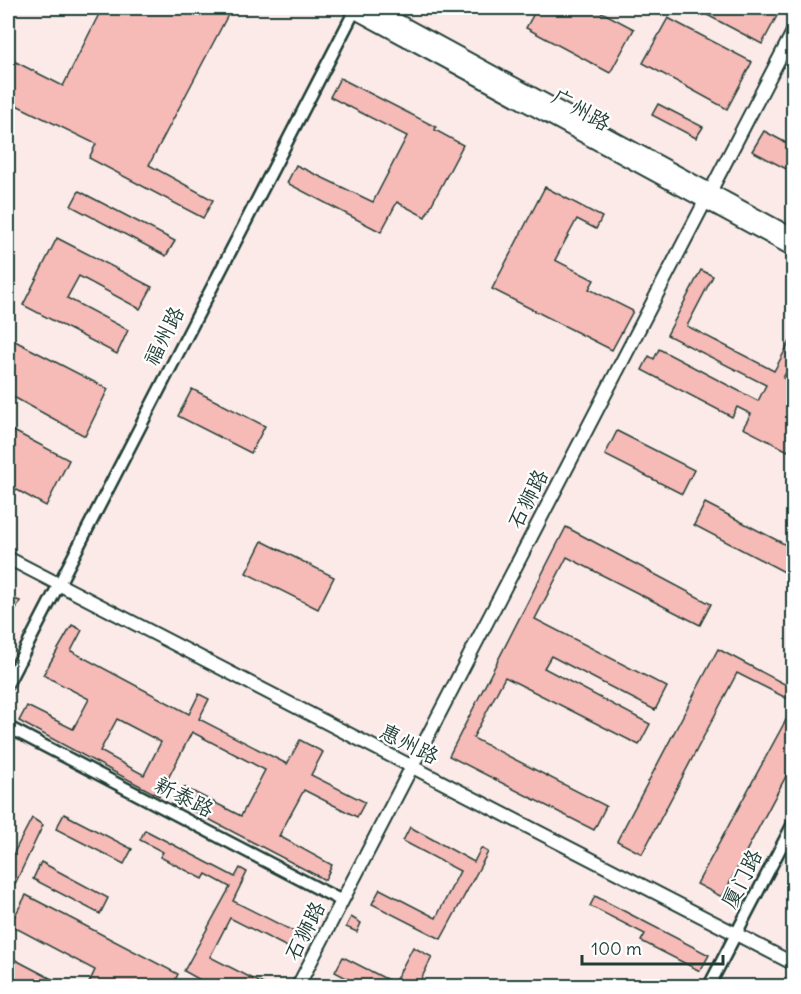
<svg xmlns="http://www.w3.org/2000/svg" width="801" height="994" font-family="Delius,'LXGW WenKai TC',sans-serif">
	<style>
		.built { fill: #fceae9 }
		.building { fill: #f6bab7; stroke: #1f3d34; stroke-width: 1.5; fill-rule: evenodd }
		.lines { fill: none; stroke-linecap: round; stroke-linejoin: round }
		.minor-casing { stroke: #1f3d34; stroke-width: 15 }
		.tertiary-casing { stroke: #1f3d34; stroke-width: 16 }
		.secondary-casing { stroke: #1f3d34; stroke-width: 18 }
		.minor { stroke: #fff; stroke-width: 10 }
		.tertiary { stroke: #fff; stroke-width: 12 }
		.secondary { stroke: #fff; stroke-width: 14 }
		.labels { text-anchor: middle; stroke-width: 4.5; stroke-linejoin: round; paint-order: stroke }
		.street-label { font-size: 21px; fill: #1f3d34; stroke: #fff }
	</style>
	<rect width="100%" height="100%" fill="#fff"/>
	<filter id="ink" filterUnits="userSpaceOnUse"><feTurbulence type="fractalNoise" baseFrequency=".0167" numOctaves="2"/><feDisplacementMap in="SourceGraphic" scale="12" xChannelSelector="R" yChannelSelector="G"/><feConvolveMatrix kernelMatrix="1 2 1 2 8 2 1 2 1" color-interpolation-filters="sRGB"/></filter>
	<g filter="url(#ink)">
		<!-- built -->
		<rect class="built" x="8" y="8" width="785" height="978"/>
		<!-- building -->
		<g class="building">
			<path d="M102,8H217L229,13L149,165L213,200L203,218L89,158L96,144L8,101V58L63,86Z"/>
			<path d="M537,8H594L634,29L610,73L526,28Z"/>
			<path d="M694,8H771L779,12L762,44Z"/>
			<path d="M668,18L752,62L727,109L643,63Z"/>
			<path d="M340,78L436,127L435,130L463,145L425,217L397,202L381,232L287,183L296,165L373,202L407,136L330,97Z"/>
			<path d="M658,104L703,127L696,138L652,115Z"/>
			<path d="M764,131L794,147V173L752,151Z"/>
			<path d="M545,187L602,217L596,229L577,219L555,260L594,280L589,289L633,311L612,350L492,289Z"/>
			<path d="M79,191L175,241L166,256L71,206Z"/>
			<path d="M57,238L152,287L140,309L79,276L67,298L128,330L117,354L23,305Z"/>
			<path d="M701,270L713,276L687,326L774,371L794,334V359L783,378L794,383V454L743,428L751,414L737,407L732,417L642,370L649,356L654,359L659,349L758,401L766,385L667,335Z"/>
			<path d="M11,339L108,389L85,436L8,394V347Z"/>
			<path d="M192,389L265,426L251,453L178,416Z"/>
			<path d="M8,428L69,460L46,506L8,485Z"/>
			<path d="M617,431L694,470L682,494L605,455Z"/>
			<path d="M705,503L794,549V577L694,525Z"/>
			<path d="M566,527L711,604L700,625L567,557L535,619L667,687L655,710L551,656L544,668L650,724L639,745L505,677L473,738L606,806L594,830L449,756Z"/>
			<path d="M262,541L334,577L318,609L246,573Z"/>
			<path d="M11,598L20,601L8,627V604Z"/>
			<path d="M72,625L82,630L71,651L189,714L199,694L209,699L199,719L287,764L300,740L323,752L311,775L365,802L357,817L304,790L279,836L332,865L325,880L176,802L184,787L241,816L265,770L192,732L159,796L19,721L27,706L73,729L89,699L43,675ZM117,719L161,742L144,775L100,751Z"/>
			<path d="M718,649L794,689V702L737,673L642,854L617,841Z"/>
			<path d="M794,705V761L722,897L697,884Z"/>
			<path d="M64,814L132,849L124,864L56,829Z"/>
			<path d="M32,818L43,825L15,884L8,880V864Z"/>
			<path d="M410,827L474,862L481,848L488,852L441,939L372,904L380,889L436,918L460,871L403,841Z"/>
			<path d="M145,830L235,877L240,868L247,872L233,901L297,933L289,948L230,918L210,957L269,987H213L184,971L230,887L206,874L203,879L160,857L163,852L140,840Z"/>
			<path d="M41,862L108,898L100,914L33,879Z"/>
			<path d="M26,895L178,974L172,987H87L95,970L10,925Z"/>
			<path d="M595,896L709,955L700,971L641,941L645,934L590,906Z"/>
			<path d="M351,917L361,923L357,932L346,927Z"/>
			<path d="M413,947L432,957L417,987H363L335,972L343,957L394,983Z"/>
			<path d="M8,956L67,987H8Z"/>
		</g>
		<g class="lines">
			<defs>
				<g id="minor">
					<path d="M8,683L356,8"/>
					<path d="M8,727L342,901"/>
					<path d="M709,986L794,822"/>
				</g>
				<g id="tertiary">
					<path d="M8,558L794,964"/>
					<path d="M298,986L794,30"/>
				</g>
				<g id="secondary">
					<path d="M350,8L794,249"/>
					<path d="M372,8L794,237"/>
				</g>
			</defs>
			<!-- minor casing -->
			<use href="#minor" class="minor-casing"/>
			<!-- tertiary casing -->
			<use href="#tertiary" class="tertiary-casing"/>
			<!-- secondary casing -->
			<use href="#secondary" class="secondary-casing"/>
			<!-- minor -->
			<use href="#minor" class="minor"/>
			<!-- tertiary -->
			<use href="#tertiary" class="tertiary"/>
			<!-- secondary -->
			<use href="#secondary" class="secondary"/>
		</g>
	</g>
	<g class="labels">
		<!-- street labels -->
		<g class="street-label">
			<text transform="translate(581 110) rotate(29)" y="7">广州路</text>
			<text transform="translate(164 336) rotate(-63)" y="7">福州路</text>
			<text transform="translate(528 499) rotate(-63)" y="7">石狮路</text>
			<text transform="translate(409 744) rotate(27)" y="7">惠州路</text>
			<text transform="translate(184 797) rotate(27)" y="7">新泰路</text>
			<text transform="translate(742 879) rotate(-63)" y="7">厦门路</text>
			<text transform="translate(305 931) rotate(-63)" y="7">石狮路</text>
		</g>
	</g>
	<!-- margin -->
	<rect width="801" height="994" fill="none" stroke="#fff" stroke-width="30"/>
	<rect x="15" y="15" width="771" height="964" fill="none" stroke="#1f3d34" stroke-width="2" filter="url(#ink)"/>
	<!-- scale -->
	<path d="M582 955v9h141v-9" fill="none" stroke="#1f3d34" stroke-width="3"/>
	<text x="591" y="955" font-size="18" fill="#1f3d34" stroke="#ffffff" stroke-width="4.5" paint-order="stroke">100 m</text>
</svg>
